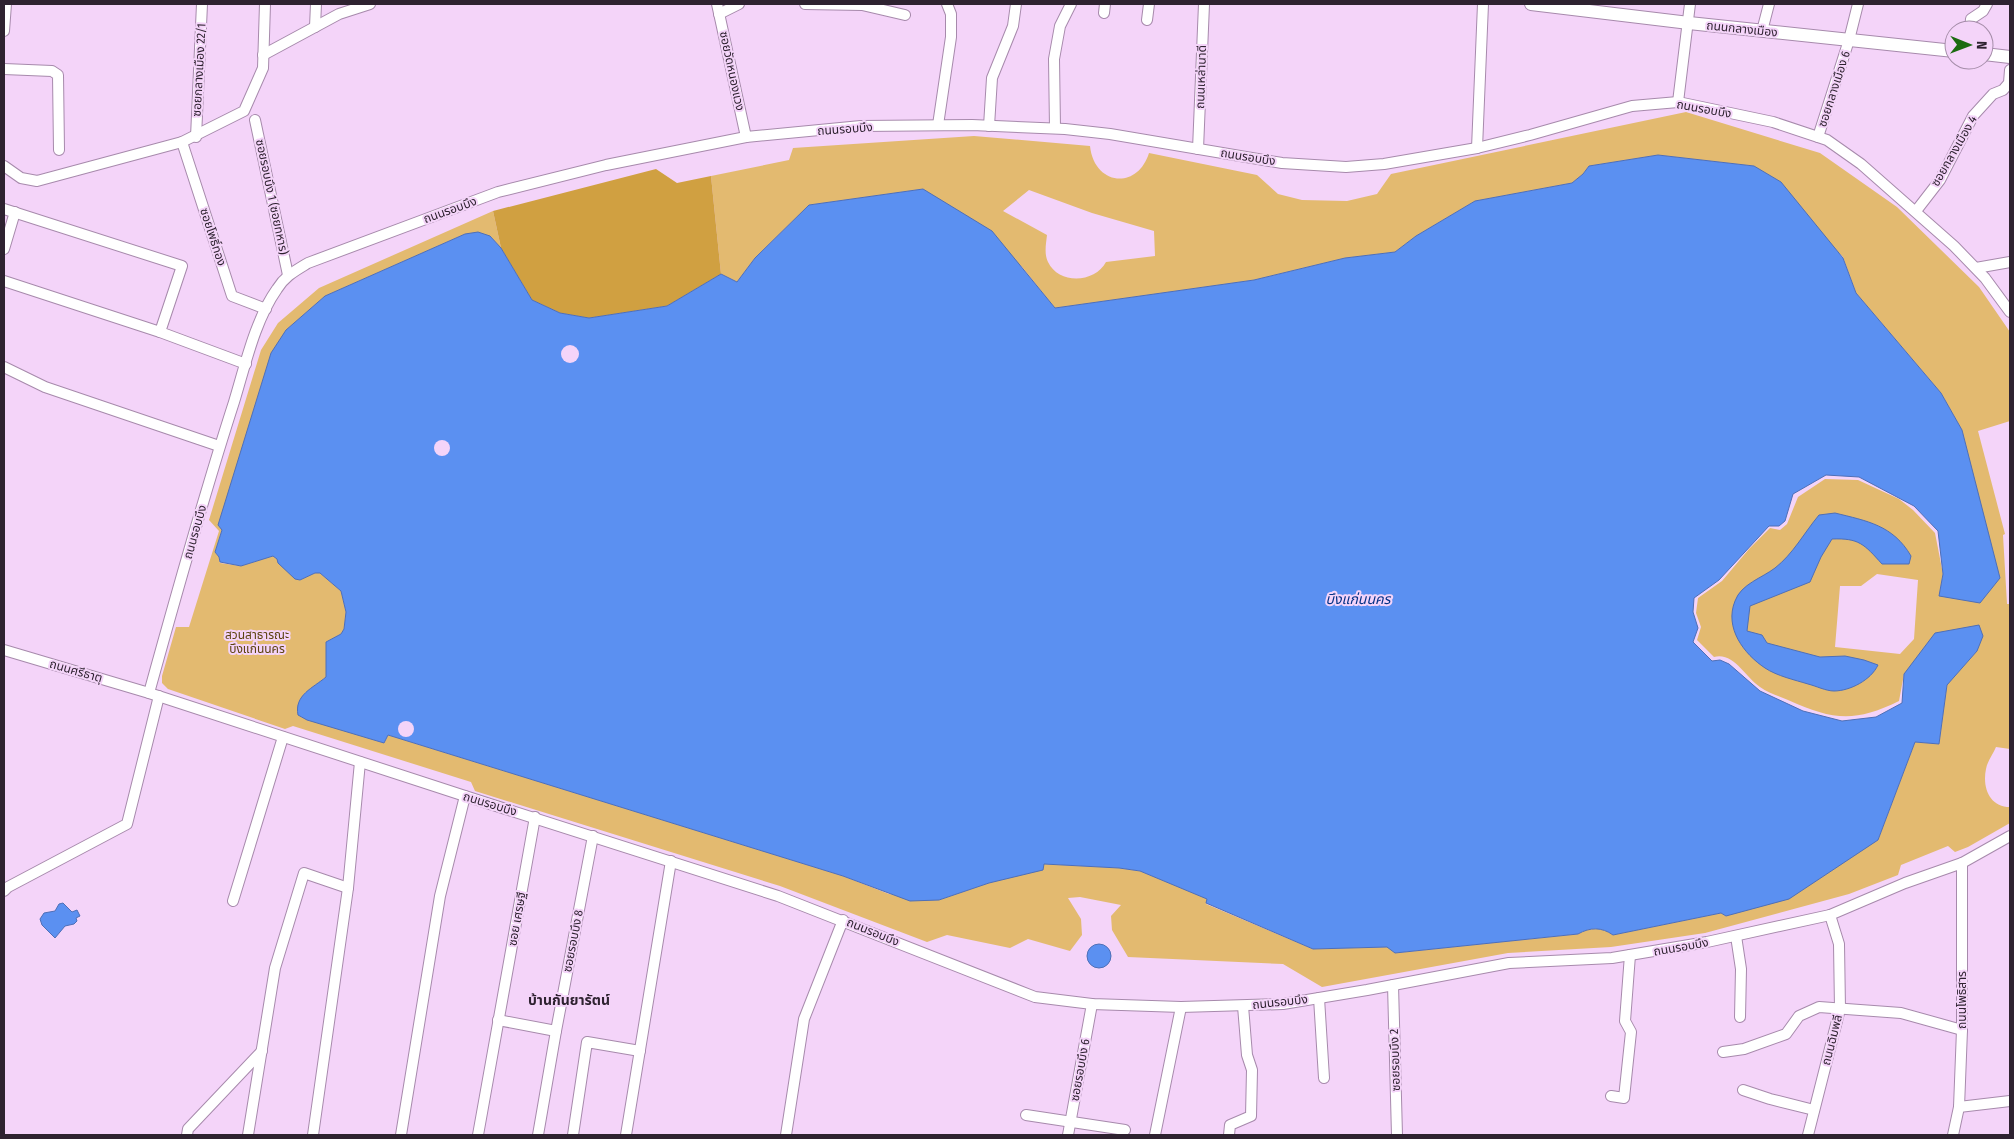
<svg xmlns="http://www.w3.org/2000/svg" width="2014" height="1139" font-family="'Fira Sans Condensed','Noto Sans Thai',sans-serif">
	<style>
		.green { fill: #e3ba70; fill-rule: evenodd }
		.forest { fill: #d0a041 }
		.water { fill: #5b90f1; stroke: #4e6fb7 }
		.pier { fill: #f4d4f9 }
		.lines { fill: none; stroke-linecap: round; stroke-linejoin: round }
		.minor-casing { stroke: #a78aac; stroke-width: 12 }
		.major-casing { stroke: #a78aac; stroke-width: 14 }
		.minor { stroke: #fff; stroke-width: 10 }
		.major { stroke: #fff; stroke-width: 12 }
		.labels { text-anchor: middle; stroke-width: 4; stroke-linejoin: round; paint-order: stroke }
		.street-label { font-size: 12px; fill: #2e2230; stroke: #f4d4f9 }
		.park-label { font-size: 12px; fill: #5b420e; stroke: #f4d4f9 }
		.water-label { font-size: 14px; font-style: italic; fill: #043286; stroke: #f4d4f9 }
		.neighbourhood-label { font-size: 14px; font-weight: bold; fill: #2e2230; stroke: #f4d4f9 }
	</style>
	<rect width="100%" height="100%" fill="#f4d4f9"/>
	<!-- green -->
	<path class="green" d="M1686,112L1820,153L1897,207L1979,287L2010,332V421L1978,431L2005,534L2003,535L2007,604H2010V749L1996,747C1993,754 1987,762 1986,769C1982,788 1990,807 2010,807V823L1968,847L1955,852L1948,846L1901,865L1898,875L1849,894L1705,933L1611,947L1508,953L1322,987L1283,964L1128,957L1112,930L1111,916L1121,905L1080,897L1068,898L1081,919L1082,935L1070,951L1028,939L1010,948L947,935L927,942L780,886L475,791L471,782L293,726L285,729L168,689L162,683V676L176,627H189L219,531L209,520L261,350L278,323L319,288L493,211L501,248L490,236L465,234L325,296L286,330L215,552L219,557L220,563L241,566L273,556C284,562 289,576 300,580L315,573H320L341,591L346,612L344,629L341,634L326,642V677L304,694L301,717L384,743L388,735L843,876L889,894L939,900L1044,864L1119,868L1140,871L1208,899L1206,904L1313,949L1388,947L1396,953L1578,934C1590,927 1602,927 1613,935L1721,913L1726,916L1878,840L1915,742L1939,744L1947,684L1977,651L1904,674L1899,701C1854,723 1833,720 1788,700C1779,696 1768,693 1760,687C1745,677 1734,652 1714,657L1697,640L1701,627L1696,613L1698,598L1722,581L1749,549L1770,528L1780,530L1787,524L1798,497L1825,479L1858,480L1899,499L1913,510L1935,533L1943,574L1939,596L1969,460L1962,430L1941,393L1856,293L1843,257L1754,166L1658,155L1589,166L1583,174L1572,183L1475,201L1416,236L1395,252L1345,258L1254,280L1055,308L1022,267L923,189L809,205L755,258L737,282L721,274L711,176L789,160L793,148L974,136L1090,146C1094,185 1137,191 1149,153L1257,175L1278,194L1302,200L1347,201L1377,194L1391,174ZM1029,190L1092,213L1154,231L1155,256L1106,262C1095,283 1059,285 1048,262C1044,254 1046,244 1047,235L1003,211ZM1877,574L1918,580L1914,639L1900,654L1835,647L1840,586H1861Z"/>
	<!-- forest -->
	<path class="forest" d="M656,169L677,183L711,176L721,274L667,306L589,318L560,313L532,300L501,248L493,211Z"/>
	<!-- water -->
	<g class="water">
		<path d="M1658,155L1754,166L1781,182L1843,258L1856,293L1941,393L1962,430L2000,578L1980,603L1939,596L1943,574L1938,531L1914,506L1859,477L1826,475L1793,494L1785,521L1779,526H1769L1719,580L1694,598L1693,612L1698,628L1693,642L1712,661L1720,660L1729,664L1760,691L1803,711L1842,721L1876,717L1902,703L1904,674L1935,633L1979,625L1983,636L1977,651L1947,685L1939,744L1915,742L1878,840L1789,899L1726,916L1721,913L1613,935C1602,927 1590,927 1578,934L1395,953L1387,947L1313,949L1206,903L1207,899L1140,871L1119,868L1044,864L1043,870L989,883L939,900L910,901L843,876L388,735L384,743L307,720L298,715C294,695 313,688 326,677V642L341,634L344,629L346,612L341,591L320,573H315L300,580L295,579L278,563L277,559L273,556L241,566L220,562L219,557L215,552L222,530L218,525L271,353L286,330L325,296L465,234L478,232L490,236L501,248L532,300L560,313L589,318L667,306L721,274L737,282L755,258L809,205L923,189L992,231L1055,308L1254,280L1345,258L1395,252L1416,236L1475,201L1572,183L1583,174L1589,166Z"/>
		<path d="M1835,513C1867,521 1893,525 1911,556L1909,564H1882C1864,544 1859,538 1832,539L1821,557L1810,582L1750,606L1747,631L1762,635L1767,643L1820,657L1845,656L1864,660L1878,665C1871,680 1850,691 1834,691C1826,691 1816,686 1808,684C1795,680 1777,676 1765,668C1744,654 1724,628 1735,601C1741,584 1762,578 1775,568C1793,554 1804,533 1819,515Z"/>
		<path d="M63,903L72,912L77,910L80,916L76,918L77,921L74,924L65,926L55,938L42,925L40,919L44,913L55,911L59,904Z"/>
		<circle cx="1099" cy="956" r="12"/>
	</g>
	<!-- pier -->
	<g class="pier">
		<circle cx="570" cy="354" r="9"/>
		<circle cx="442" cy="448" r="8"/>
		<circle cx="406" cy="729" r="8"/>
	</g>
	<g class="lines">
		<defs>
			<g id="minor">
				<path d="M717,4L746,137"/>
				<path d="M805,4L862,5L905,15"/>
				<path d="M1104,13L1105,4"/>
				<path d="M719,14L739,4"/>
				<path d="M1147,20L1149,4"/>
				<path d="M315,27L316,4"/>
				<path d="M1970,30L1971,19L1983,11L1987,4"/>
				<path d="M4,31L6,4"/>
				<path d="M1762,31L1769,4"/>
				<path d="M263,55L339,14L370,4"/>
				<path d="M4,69L52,71L58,75L59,150"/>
				<path d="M1678,102L1690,4"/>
				<path d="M255,120L288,275"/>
				<path d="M938,125L951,37V14L947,4"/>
				<path d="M989,126L992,78L1013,26L1016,4"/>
				<path d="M1055,128L1054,59L1060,26L1071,4"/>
				<path d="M196,137L202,4"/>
				<path d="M1818,137L1849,40L1858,4"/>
				<path d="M182,142L244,111L263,68L265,4"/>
				<path d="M1477,148L1483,4"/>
				<path d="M1198,149L1204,4"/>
				<path d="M4,166L21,178L37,181L182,142L232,296L266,309"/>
				<path d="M4,209L182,266L160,332L246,364"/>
				<path d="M1916,211L1940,180L1973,116L1993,94L2003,90L2009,83L2010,70"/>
				<path d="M4,249L15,212"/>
				<path d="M1976,268L2010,262"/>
				<path d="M4,281L160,332"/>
				<path d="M4,367L45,387L219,446"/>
				<path d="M4,650L149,693L465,796L778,896L1035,997L1092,1004L1181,1007L1283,1004L1367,990L1509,963L1612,958L1707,942L1830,915L1905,883L1962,863L2010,836"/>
				<path d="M149,693C176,595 203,498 234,402C245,366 255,320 277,289C285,276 295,271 308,263L498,192L606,165L746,137L861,126L972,125L1065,129L1110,134L1282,163L1346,167L1384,164L1477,148L1530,135L1632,106L1678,102L1773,122L1827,140L1861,164L1954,246L1985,278L2010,312"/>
				<path d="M4,891L8,887L127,824L159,696"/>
				<path d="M233,901L283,737"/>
				<path d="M1736,936L1741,969L1740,1017"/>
				<path d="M1393,985L1397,1135"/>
				<path d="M1319,998L1324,1078"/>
				<path d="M498,1020L556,1031"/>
				<path d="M1723,1052L1744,1049L1786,1034L1799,1016L1819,1007L1901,1013L1962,1030"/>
				<path d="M1743,1090L1770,1099L1814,1110"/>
				<path d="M1611,1096L1624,1098L1631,1032L1625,1021L1630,955"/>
				<path d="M1959,1107L2010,1101"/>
				<path d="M1026,1115L1125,1130"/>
				<path d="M187,1135L188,1129L262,1051"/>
				<path d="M248,1135L275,968L304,873L348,888"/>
				<path d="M313,1135L348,888L360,762"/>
				<path d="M401,1135L440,896L465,796"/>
				<path d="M478,1135L535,817"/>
				<path d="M538,1135L556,1031L593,836"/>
				<path d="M573,1135L587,1042L640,1051"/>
				<path d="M626,1135L671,861"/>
				<path d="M786,1135L804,1019L843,920"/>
				<path d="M1068,1135L1092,1004"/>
				<path d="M1155,1135L1181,1007"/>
				<path d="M1229,1135L1230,1125L1251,1116L1252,1070L1247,1055L1243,1006"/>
				<path d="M1808,1135L1840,1009L1839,944L1830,915"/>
				<path d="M1953,1135L1959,1107L1962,1030V863"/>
			</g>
			<g id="major">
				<path d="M1531,4L1689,23L1954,51"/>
				<path d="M1984,54L2010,57"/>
			</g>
		</defs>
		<!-- minor casing -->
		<use href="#minor" class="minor-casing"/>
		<!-- major casing -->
		<use href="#major" class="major-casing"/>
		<!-- minor -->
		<use href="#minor" class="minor"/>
		<!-- major -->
		<use href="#major" class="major"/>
	</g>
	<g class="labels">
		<!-- street labels -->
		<g class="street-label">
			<text transform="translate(1742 29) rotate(6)" y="4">ถนนกลางเมือง</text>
			<text transform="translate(199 70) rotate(-87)" y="4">ซอยกลางเมือง 22/1</text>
			<text transform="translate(732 71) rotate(78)" y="4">ซอยวัดหนองแวง</text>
			<text transform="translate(1201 77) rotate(-88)" y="4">ถนนเหล่านาดี</text>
			<text transform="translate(1834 89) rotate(-72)" y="4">ซอยกลางเมือง 6</text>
			<text transform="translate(1704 109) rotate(10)" y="4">ถนนรอบบึง</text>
			<text transform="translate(845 129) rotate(-4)" y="4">ถนนรอบบึง</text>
			<text transform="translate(1954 151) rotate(-60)" y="4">ซอยกลางเมือง 4</text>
			<text transform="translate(1248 157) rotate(9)" y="4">ถนนรอบบึง</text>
			<text transform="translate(272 197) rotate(78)" y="4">ซอยรอบบึง 1 (ซอยทหาร)</text>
			<text transform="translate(450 210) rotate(-20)" y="4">ถนนรอบบึง</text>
			<text transform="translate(213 237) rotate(72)" y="4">ซอยโพธิ์ทอง</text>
			<text transform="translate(195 532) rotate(-74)" y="4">ถนนรอบบึง</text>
			<text transform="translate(76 671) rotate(16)" y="4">ถนนศรีธาตุ</text>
			<text transform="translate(490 804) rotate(17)" y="4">ถนนรอบบึง</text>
			<text transform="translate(517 919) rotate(-80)" y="4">ซอย เศรษฐี</text>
			<text transform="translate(873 932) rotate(22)" y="4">ถนนรอบบึง</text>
			<text transform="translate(573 941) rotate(-79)" y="4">ซอยรอบบึง 8</text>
			<text transform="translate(1681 947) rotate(-10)" y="4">ถนนรอบบึง</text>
			<text transform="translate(1962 1000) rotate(-90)" y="4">ถนนโพธิสาร</text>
			<text transform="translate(1280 1002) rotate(-6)" y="4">ถนนรอบบึง</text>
			<text transform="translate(1832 1040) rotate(-76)" y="4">ถนนฉิมพลี</text>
			<text transform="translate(1395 1060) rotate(-92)" y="4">ซอยรอบบึง 2</text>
			<text transform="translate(1080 1070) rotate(-80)" y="4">ซอยรอบบึง 6</text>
		</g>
		<!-- park labels -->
		<g class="park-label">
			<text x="257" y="639">สวนสาธารณะ<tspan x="257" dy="14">บึงแก่นนคร</tspan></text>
		</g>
		<!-- water labels -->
		<g class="water-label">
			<text x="1358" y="604">บึงแก่นนคร</text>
		</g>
		<!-- neighbourhood labels -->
		<g class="neighbourhood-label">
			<text x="569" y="1005">บ้านกันยารัตน์</text>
		</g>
	</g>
	<!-- border -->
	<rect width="2014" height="1139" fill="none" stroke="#2e2230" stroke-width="10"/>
	<!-- north arrow -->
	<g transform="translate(1969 45) rotate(91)"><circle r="24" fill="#f4d4f9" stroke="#a58da9"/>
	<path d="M0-4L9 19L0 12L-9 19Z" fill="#1b6b10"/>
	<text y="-8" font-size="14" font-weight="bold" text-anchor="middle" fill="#2e2230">N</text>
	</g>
</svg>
